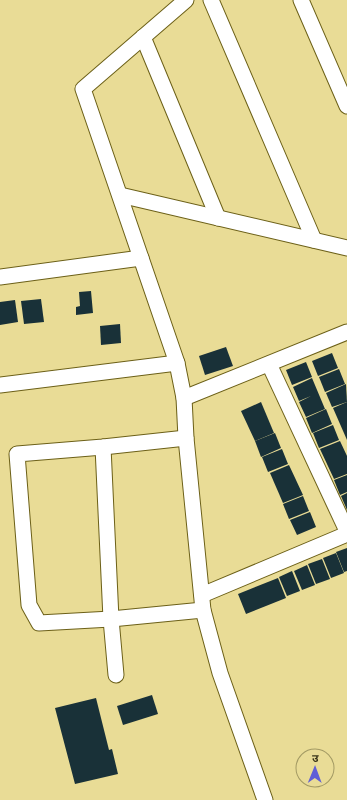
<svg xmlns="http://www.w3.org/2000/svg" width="347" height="800" font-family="'Roboto Serif','Noto Sans Devanagari',serif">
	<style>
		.building { fill: #193138 }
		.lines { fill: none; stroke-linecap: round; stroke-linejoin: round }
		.minor-casing { stroke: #6c6018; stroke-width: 17 }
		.minor { stroke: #fff; stroke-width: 15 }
	</style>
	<rect width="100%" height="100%" fill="#e9dc96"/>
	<!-- building -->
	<g class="building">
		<path d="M91,291L93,313L76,315V307L80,306L79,292Z"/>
		<path d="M41,299L44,322L24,324L21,301Z"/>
		<path d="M15,300L18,322L0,325V302Z"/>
		<path d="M120,324L121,343L101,345L100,326Z"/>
		<path d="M226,347L233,366L205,375L199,356Z"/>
		<path d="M332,353L338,368L318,376L312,361Z"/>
		<path d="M306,362L312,377L292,385L286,370Z"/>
		<path d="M339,369L345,384L325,392L319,377Z"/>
		<path d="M312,378L325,409L306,417L299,402L311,396L299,401L293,387Z"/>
		<path d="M346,384L347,402L332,407L326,393Z"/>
		<path d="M261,402L274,433L255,441L241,411Z"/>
		<path d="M347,402V440L333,408Z"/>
		<path d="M326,409L332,424L312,433L306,418Z"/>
		<path d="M333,425L339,440L319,448L313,433Z"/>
		<path d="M275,433L281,448L261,457L255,441Z"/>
		<path d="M340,441L347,456V474L334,479L320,449Z"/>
		<path d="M282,449L288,464L268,472L262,457Z"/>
		<path d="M289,465L303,495L283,503L270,473Z"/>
		<path d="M347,475V492L340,495L334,480Z"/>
		<path d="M347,493V510L341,496Z"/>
		<path d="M303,496L309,511L289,519L283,504Z"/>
		<path d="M310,512L316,527L297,535L290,520Z"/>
		<path d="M347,548V571L344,572L336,552Z"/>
		<path d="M336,553L344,573L331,578L323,558Z"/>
		<path d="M322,559L330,579L316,584L308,564Z"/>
		<path d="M307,565L315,585L302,590L294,571Z"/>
		<path d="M292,571L300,591L287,596L279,577Z"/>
		<path d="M278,578L286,598L246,614L238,594Z"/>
		<path d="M152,695L158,714L123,725L117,706Z"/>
		<path d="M96,698L109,750L112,749L118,774L75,784L55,708Z"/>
	</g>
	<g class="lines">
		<defs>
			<g id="minor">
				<path d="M186,0L83,89L177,363L184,398L186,438L203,610L220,673L265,800"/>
				<path d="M211,0L314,240"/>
				<path d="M301,0L347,106"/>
				<path d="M143,37L218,218"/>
				<path d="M120,195L347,248"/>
				<path d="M0,277L141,258"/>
				<path d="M269,364L347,531"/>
				<path d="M0,385L177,363"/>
				<path d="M184,398L347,332"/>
				<path d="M186,438L103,447L17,454L29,605L39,623L111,619L203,610"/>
				<path d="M103,447L111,619L116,675"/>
				<path d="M202,595L347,534"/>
			</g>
		</defs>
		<!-- minor casing -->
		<use href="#minor" class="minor-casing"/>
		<!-- minor -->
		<use href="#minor" class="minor"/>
	</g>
	<!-- north arrow -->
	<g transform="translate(315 768) rotate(1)"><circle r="19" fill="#e9dc96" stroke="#a39a64"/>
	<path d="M0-3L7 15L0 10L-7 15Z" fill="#605fd7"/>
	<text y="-6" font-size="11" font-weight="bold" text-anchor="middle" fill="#3b361a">उ</text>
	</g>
</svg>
